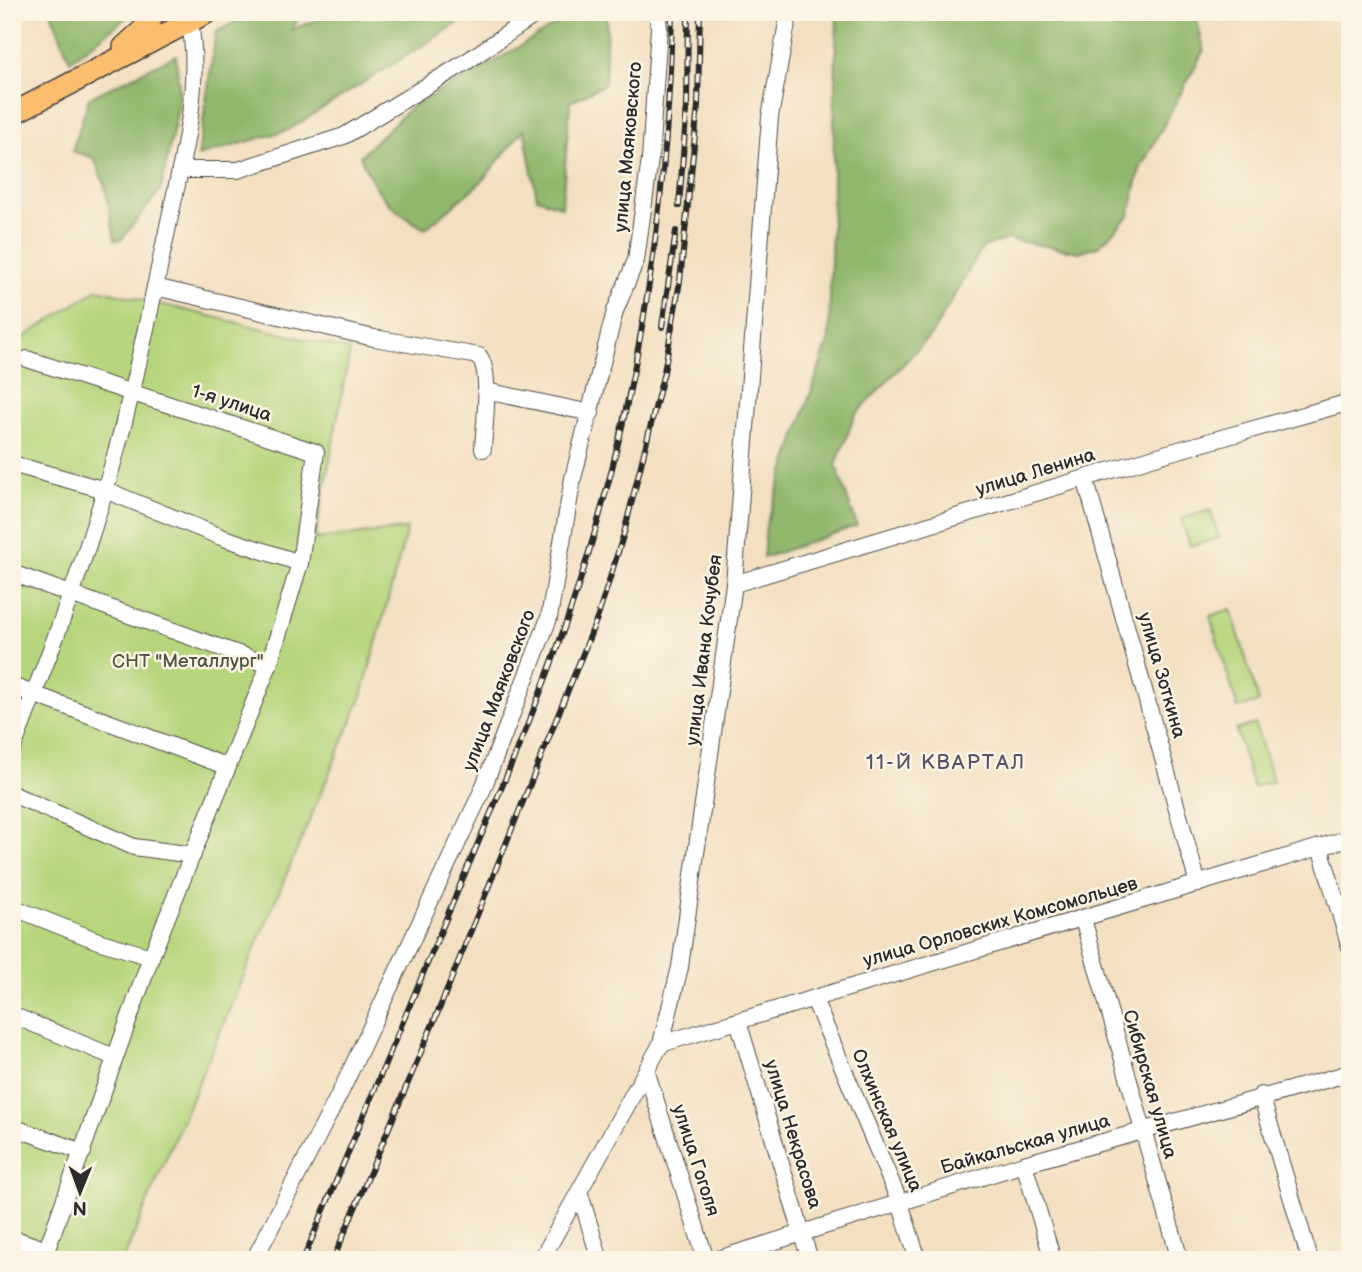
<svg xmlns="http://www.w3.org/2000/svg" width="1362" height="1272" font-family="'Balsamiq Sans',sans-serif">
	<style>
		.green { fill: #b6d67d; stroke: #708054; stroke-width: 2 }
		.forest { fill: #90b76c; stroke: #5e714c; stroke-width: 2 }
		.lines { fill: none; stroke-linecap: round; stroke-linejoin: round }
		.minor-casing { stroke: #494642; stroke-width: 18 }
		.major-casing { stroke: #494642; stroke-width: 24 }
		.minor { stroke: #fff; stroke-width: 16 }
		.major { stroke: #fbbe6e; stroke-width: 21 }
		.rail-casing { stroke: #2b2b2b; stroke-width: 6 }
		.rail { stroke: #fcf5e5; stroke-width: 3.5; stroke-dasharray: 10; stroke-linecap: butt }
		.labels { text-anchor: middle; stroke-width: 5; stroke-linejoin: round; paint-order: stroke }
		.street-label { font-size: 19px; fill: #2b2b2b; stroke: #fcf5e5 }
		.park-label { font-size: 19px; fill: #4e5640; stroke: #fcf5e5 }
		.neighbourhood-label { font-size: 21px; letter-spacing: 2px; fill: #585367; stroke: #fcf5e5 }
	</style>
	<rect width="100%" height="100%" fill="#fcf5e5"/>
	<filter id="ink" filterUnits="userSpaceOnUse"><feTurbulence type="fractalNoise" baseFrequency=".0143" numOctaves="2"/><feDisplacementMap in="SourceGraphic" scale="14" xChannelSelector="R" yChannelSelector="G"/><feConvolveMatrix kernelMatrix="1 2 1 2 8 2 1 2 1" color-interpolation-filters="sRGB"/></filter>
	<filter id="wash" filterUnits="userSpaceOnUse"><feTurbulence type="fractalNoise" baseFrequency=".00686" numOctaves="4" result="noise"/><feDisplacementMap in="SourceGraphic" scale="28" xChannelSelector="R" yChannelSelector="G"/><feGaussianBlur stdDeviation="1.57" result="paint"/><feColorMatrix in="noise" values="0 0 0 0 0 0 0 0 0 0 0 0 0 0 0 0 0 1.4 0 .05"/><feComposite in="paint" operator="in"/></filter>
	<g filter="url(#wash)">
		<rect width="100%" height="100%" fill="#f3dfc1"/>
		<!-- green -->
		<g class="green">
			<path d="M98,289L350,350L315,539L407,529L362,696L123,1260H12V345Z"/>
			<path d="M1210,510L1219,538L1190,546L1181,519Z"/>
			<path d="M1231,609L1259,702L1238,708L1210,616Z"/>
			<path d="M1255,724L1273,782L1253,787L1236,730Z"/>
		</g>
		<!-- forest -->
		<g class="forest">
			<path d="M51,12H134L70,61Z"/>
			<path d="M255,12H303L291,30L336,12H476L288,130L198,156L216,32Z"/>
			<path d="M577,12H607L605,84L570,102L562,207L537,198L524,129L482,181L425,229C388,208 377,195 360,156L412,106L475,73Z"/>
			<path d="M837,12H1195L1204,50L1140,169L1129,216L1099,246L1079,252L1007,239L983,247L932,334L855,415L836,465L857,526L763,558L766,525L829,339Z"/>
			<path d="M176,55L180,98L161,189L122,239L115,240L105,186L94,158L72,151L89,98Z"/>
		</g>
	</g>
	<g filter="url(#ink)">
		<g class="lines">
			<defs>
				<g id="minor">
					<path d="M180,170H238L344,136L466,62L539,12"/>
					<path d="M155,287L374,338L479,356C492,372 484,428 483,449"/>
					<path d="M27,359L316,452L300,563L269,665L151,957L43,1260"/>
					<path d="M486,391L591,413"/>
					<path d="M12,464L105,490L221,537L300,563"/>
					<path d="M1085,478L1198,884"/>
					<path d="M12,573L269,665"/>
					<path d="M734,584L1168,453L1350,402"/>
					<path d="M12,686L228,767"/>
					<path d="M12,750C43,671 74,592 99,510C128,419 147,324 167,231C181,162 202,93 190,22"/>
					<path d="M12,794L134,847L193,855"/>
					<path d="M1320,847L1350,947"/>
					<path d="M12,907L98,941L151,957"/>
					<path d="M1083,919L1180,1260"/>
					<path d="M814,999L900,1203L918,1260"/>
					<path d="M12,1015L114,1057"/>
					<path d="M738,1021L810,1260"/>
					<path d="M661,1044L1350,838"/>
					<path d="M647,1073L706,1260"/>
					<path d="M1261,1095L1310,1260"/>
					<path d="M12,1127L83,1152"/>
					<path d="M1024,1164L1053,1260"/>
					<path d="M580,1194L600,1260"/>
					<path d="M12,1238L47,1250"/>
					<path d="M254,1260L341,1091L482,791L549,618L573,478L615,311L636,260L650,159L659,28L657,12"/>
					<path d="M541,1260L661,1044L680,967L734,584L770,117L789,12"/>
					<path d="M715,1260L1024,1164L1350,1073"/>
				</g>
				<g id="major">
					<path d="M124,47L148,25L154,12"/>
					<path d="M12,114L208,12"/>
				</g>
			</defs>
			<!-- minor casing -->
			<use href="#minor" class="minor-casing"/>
			<!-- major casing -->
			<use href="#major" class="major-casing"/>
			<!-- minor -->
			<use href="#minor" class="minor"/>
			<!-- major -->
			<use href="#major" class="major"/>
			<defs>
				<g id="rail">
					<path d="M679,206L687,105L688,12"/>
					<path d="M662,327L676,231"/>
					<path d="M303,1260C356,1134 408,1009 461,883C498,796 536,710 567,620C634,426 668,218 672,12"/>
					<path d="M333,1260L440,1007L598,616L624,533L664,372L680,281L698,106L700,12"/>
				</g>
			</defs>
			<!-- rail casing -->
			<use href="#rail" class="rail-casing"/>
			<!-- rail -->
			<use href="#rail" class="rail"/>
		</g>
	</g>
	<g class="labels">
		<!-- street labels -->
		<g class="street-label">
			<text transform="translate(627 147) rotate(-85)" y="7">улица Маяковского</text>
			<text transform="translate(232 402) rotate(18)" y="7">1-я улица</text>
			<text transform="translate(1035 471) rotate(-17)" y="7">улица Ленина</text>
			<text transform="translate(703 650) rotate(-83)" y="7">улица Ивана Кочубея</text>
			<text transform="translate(1163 675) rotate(74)" y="7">улица Зоткина</text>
			<text transform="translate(498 690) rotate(-69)" y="7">улица Маяковского</text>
			<text transform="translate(1000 921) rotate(-16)" y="7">улица Орловских Комсомольцев</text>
			<text transform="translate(1151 1084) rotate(74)" y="7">Сибирская улица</text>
			<text transform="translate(888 1120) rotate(67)" y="7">Олхинская улица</text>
			<text transform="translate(794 1134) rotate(73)" y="7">улица Некрасова</text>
			<text transform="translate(1025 1143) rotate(-16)" y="7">Байкальская улица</text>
			<text transform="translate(697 1160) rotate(72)" y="7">улица Гоголя</text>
		</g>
		<!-- park labels -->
		<g class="park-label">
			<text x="188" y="667">СНТ "Металлург"</text>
		</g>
		<!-- neighbourhood labels -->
		<g class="neighbourhood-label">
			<text x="946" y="769">11-Й КВАРТАЛ</text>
		</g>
	</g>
	<!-- margin -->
	<rect width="1362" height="1272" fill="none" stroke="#fcf5e5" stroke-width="42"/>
	<!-- north arrow -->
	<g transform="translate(80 1192) rotate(181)" stroke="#fcf5e5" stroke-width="5" paint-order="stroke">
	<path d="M0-5L12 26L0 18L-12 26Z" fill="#2b2b2b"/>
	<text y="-10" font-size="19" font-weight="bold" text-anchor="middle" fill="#2b2b2b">N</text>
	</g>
</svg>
